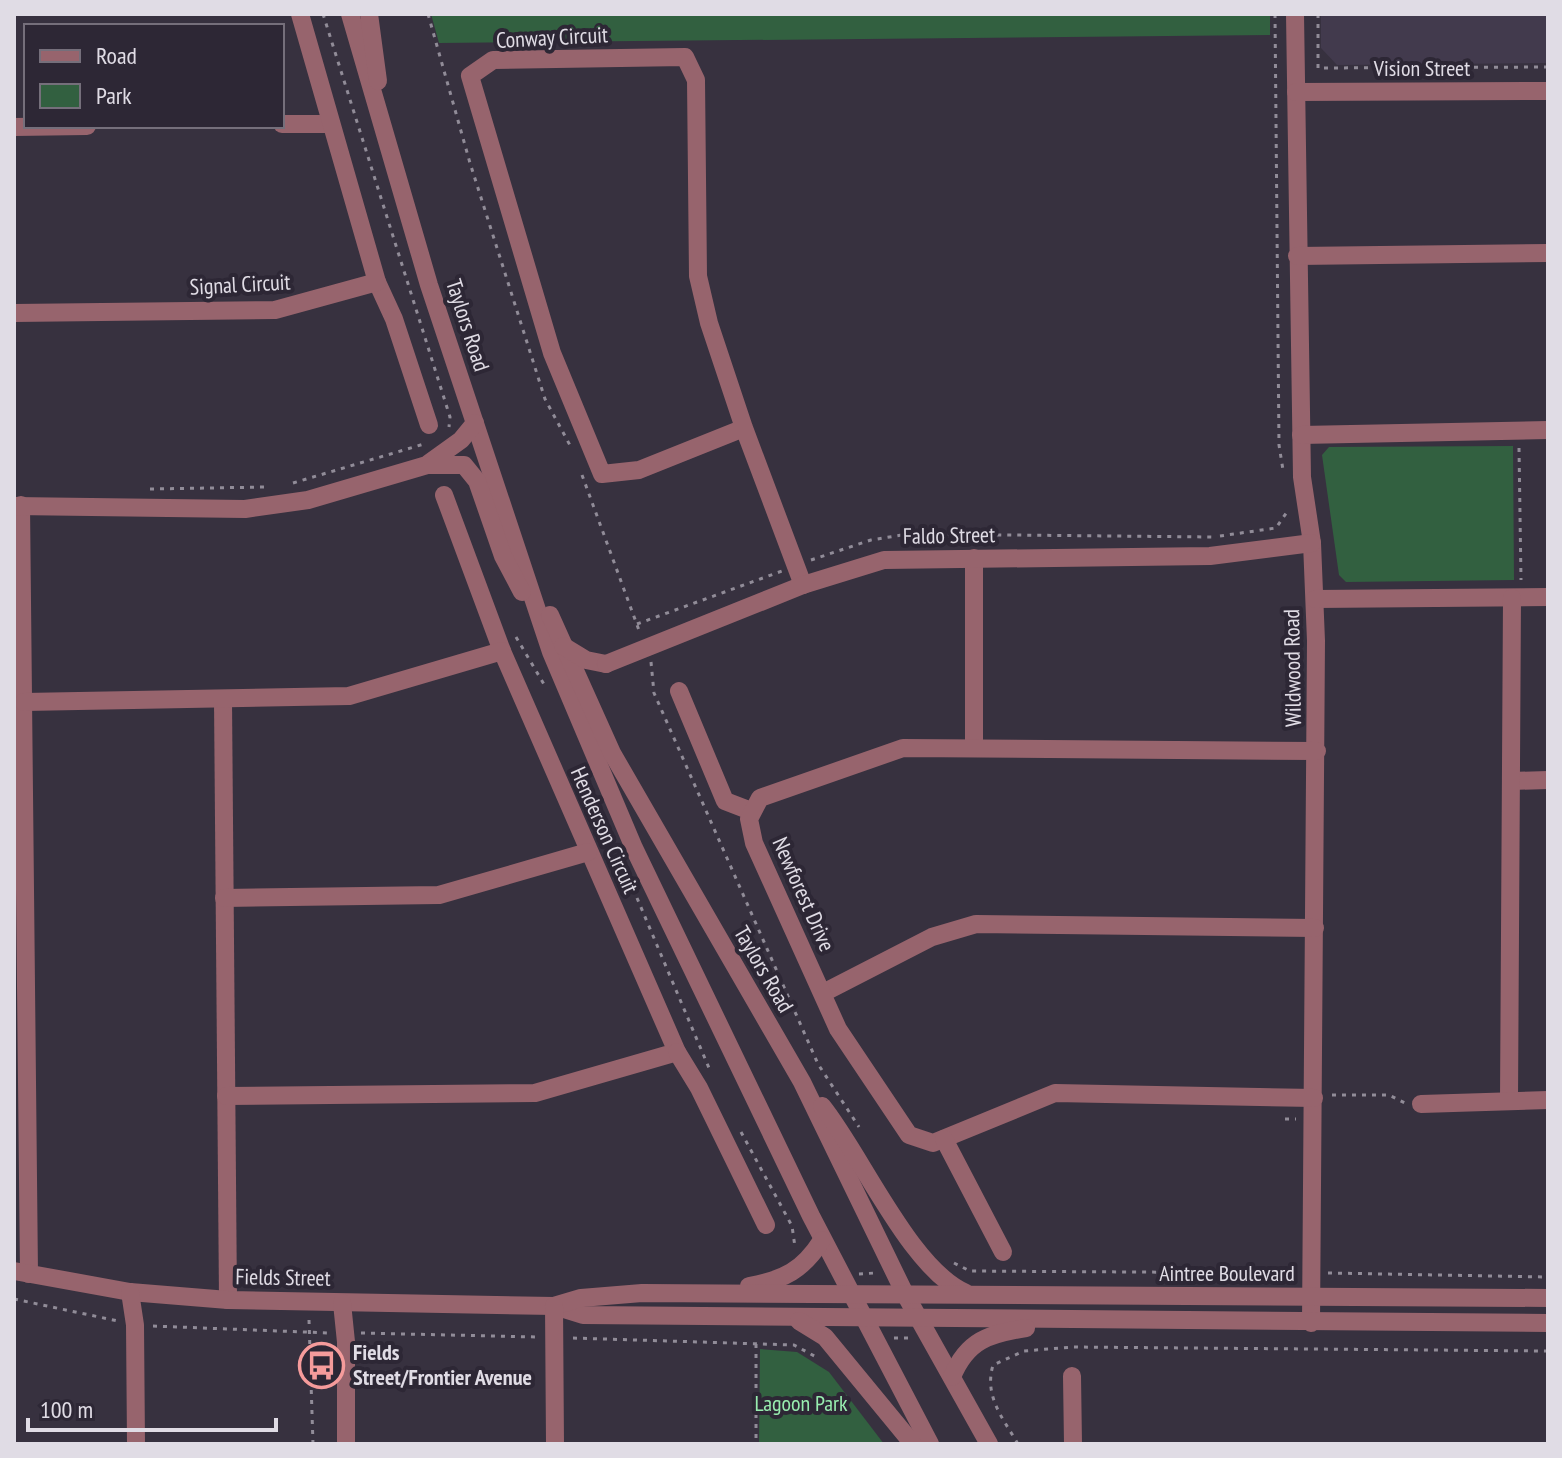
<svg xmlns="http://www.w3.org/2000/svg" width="1562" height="1458" font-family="'PT Sans Narrow',sans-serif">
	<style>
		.built { fill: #423a4d }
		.green { fill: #326040 }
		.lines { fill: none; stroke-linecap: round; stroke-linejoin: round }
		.path { stroke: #918c98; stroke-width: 3; stroke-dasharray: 4 6; stroke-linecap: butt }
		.minor { stroke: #97646d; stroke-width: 18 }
		.labels { text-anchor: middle; stroke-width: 8; stroke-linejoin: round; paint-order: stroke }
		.street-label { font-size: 22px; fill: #e0dce5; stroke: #2d2735 }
		.poi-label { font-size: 22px; font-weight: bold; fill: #e0dce5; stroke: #2d2735; text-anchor: start }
		.park-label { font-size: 22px; fill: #98ecaf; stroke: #2d2735 }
	</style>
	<rect width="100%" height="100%" fill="#37313f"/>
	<!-- built -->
	<path class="built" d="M1321,14H1548V63L1337,65L1321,48Z"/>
	<!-- green -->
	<g class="green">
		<path d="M431,14H1270V35L439,43Z"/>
		<path d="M1513,446L1514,580L1346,582L1339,575L1322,455L1329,447Z"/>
		<path d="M760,1349L797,1352L829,1372L884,1444H759Z"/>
	</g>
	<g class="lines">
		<!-- path -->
		<g class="path">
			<path d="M323,14L450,417L449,427"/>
			<path d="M428,14L470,163L545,399L572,449"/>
			<path d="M1275,14L1279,445L1283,470"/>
			<path d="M1318,14V68L1548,67"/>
			<path d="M1519,448L1521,580"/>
			<path d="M582,475L640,633"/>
			<path d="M293,483L424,444"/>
			<path d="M150,489L266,487"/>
			<path d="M1220,536L1276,528L1289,509"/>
			<path d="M811,560L871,540L908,534L1212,537"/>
			<path d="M637,624L782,571"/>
			<path d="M516,637L545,686"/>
			<path d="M651,662L654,693L818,1064L859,1127"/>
			<path d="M637,898L709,1068"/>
			<path d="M1332,1095H1389L1405,1103"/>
			<path d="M1285,1119H1296"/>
			<path d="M741,1132L792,1226L795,1247"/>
			<path d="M954,1263L970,1271L1296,1273"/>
			<path d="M1328,1273L1548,1277"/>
			<path d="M859,1274L875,1273"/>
			<path d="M14,1299L118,1321"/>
			<path d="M309,1320L313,1444"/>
			<path d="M153,1326L329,1333"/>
			<path d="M361,1333L537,1337"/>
			<path d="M573,1338L794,1345L818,1358"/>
			<path d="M894,1338H910"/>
			<path d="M756,1344V1444"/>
			<path d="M1018,1444C1002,1417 984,1396 993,1365L1024,1351L1073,1347L1548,1351"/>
		</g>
		<!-- minor -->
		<g class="minor">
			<path d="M350,14L429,285L551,652L634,848L811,1216L930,1444"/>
			<path d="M369,14L378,81"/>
			<path d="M1295,14L1302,477L1312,543L1316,641L1311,1323"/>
			<path d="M1296,92L1548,91"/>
			<path d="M282,124H331"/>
			<path d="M14,127L87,126"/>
			<path d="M1297,256L1548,253"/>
			<path d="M377,282L394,319L429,425"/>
			<path d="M14,313L275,310L377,282L300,14"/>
			<path d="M744,428L639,470L602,474L552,353L470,76L493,60L685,57L696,80L698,276L709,323L744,428L803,585"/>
			<path d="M1301,435L1548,430"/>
			<path d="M429,463L461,440L475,423"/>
			<path d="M444,495L502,651"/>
			<path d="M21,505L29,1274"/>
			<path d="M14,506L245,509L308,500L427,465H464L477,481L503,556L522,592"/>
			<path d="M974,558V748"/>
			<path d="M1315,599L1548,597"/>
			<path d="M550,615L612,753L802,1082L905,1294L989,1444"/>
			<path d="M563,646L586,660L606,664"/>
			<path d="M606,664L803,585L884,560L1210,556L1312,543"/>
			<path d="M679,691L725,801L751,811"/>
			<path d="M223,700L228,1300"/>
			<path d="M24,702L349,696L502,651L677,1052L535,1093L226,1096"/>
			<path d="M1511,781L1548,780"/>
			<path d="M224,898L439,895L588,852"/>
			<path d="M823,993L932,937L976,924L1315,928"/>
			<path d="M677,1052L699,1088L766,1225"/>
			<path d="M1314,1098L1055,1093L933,1143L909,1135L838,1029L754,843L749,819L760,798L903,748L1317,751"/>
			<path d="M1509,1101L1512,598"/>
			<path d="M1421,1104L1548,1100"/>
			<path d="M822,1106C861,1154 910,1269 966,1293"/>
			<path d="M944,1139L1003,1252"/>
			<path d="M14,1271L130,1292L228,1300L554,1306L583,1315L1548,1323"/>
			<path d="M749,1286C784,1280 803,1270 822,1240"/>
			<path d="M130,1292L135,1325L136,1444"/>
			<path d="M342,1303L346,1342V1444"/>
			<path d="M554,1306L581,1298L642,1293L1548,1298"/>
			<path d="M554,1306L555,1444"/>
			<path d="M799,1321L825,1337L913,1444"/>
			<path d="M1072,1376L1073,1444"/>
			<path d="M952,1377C967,1340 989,1334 1026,1328"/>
		</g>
	</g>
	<!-- icons -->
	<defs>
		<symbol id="bus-ring" viewBox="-11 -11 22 22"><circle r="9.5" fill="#2d2735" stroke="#f59b9b" stroke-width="1.5"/><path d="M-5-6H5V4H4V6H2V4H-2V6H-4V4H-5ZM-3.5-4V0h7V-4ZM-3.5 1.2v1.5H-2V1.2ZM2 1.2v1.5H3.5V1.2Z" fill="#f59b9b"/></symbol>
	</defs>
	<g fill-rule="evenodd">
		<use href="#bus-ring" x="296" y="1340" width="51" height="51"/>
	</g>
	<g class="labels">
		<!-- street labels -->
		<g class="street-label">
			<text transform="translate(552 37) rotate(-3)" y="8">Conway Circuit</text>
			<text x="1422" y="76">Vision Street</text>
			<text transform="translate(240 284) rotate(-3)" y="8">Signal Circuit</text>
			<text transform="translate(468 325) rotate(72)" y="8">Taylors Road</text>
			<text transform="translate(949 535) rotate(-1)" y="8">Faldo Street</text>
			<text transform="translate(1292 668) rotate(-91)" y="8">Wildwood Road</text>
			<text transform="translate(605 830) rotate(66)" y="8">Henderson Circuit</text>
			<text transform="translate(804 894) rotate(66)" y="8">Newforest Drive</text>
			<text transform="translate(764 969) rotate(60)" y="8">Taylors Road</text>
			<text x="1227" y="1281">Aintree Boulevard</text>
			<text transform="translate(283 1277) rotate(1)" y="8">Fields Street</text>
		</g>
		<!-- poi labels -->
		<g class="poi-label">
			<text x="353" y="1360">Fields<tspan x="353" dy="25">Street/Frontier Avenue</tspan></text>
		</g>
		<!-- park labels -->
		<g class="park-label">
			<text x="801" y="1411">Lagoon Park</text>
		</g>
	</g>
	<!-- border -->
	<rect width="1562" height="1458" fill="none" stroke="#e0dce5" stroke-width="32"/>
	<!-- legend -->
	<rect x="24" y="24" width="260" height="104" fill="#2d2735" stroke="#756f7b" stroke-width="2"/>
	<rect x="40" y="50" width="40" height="12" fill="#97646d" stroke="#756f7b" stroke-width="2"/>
	<text x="96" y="64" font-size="24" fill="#e0dce5">Road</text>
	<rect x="40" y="84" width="40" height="24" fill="#326040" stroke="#756f7b" stroke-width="2"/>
	<text x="96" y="104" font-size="24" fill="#e0dce5">Park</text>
	<!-- scale -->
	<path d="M28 1418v12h248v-12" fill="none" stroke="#e0dce5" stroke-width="4"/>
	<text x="40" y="1418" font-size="24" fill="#e0dce5" stroke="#2d2735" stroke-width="6" paint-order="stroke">100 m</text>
</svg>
